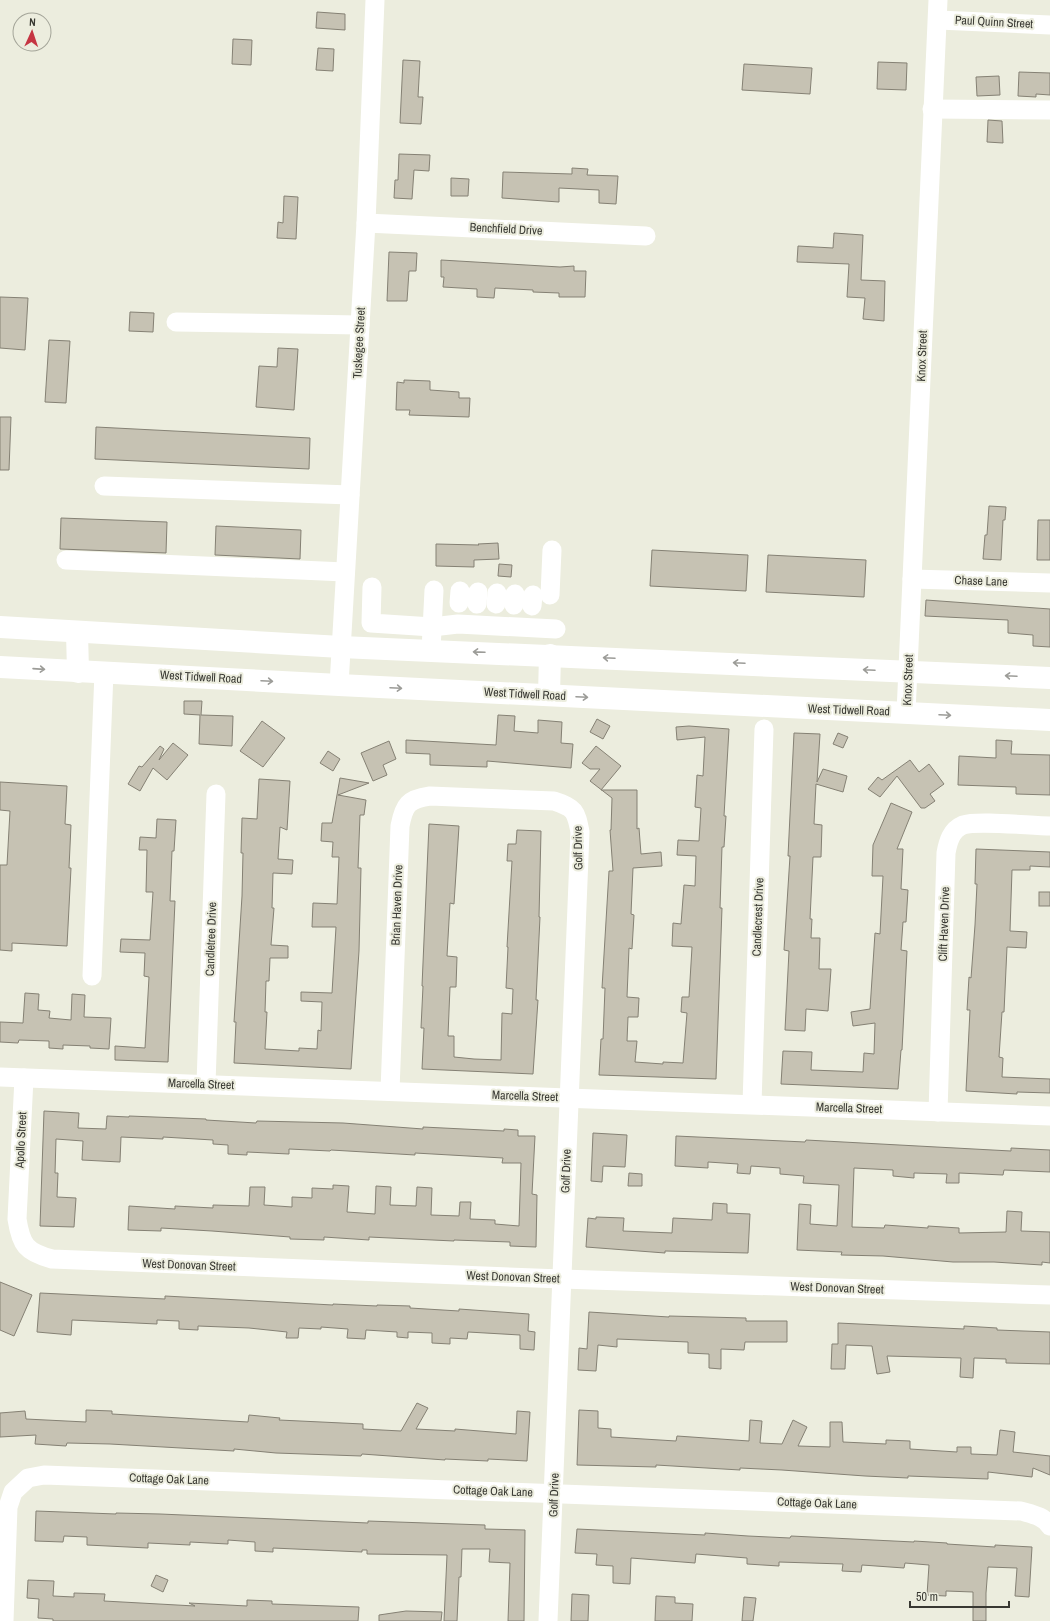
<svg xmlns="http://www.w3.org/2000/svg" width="1050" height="1621" font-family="'Archivo Narrow',sans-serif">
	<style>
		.building { fill: #c6c2b3; stroke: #858174 }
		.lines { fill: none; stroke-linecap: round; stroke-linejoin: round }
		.minor { stroke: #fff; stroke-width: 19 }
		.major { stroke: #fff; stroke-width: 22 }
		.oneway { stroke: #9c9c98 }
		.labels { text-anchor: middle; stroke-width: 4; stroke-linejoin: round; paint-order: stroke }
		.street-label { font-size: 12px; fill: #383832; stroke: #ecedde }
	</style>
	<rect width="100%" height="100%" fill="#ecedde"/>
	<!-- building -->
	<g class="building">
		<path d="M317,12L345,14V30L316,28Z"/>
		<path d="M233,39L252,40L251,65L232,64Z"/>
		<path d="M318,48L334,49L333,71L316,70Z"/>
		<path d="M403,60L420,61L418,97H423L421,124L400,123Z"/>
		<path d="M878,62L907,63L906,90L877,89Z"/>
		<path d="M744,64L812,68L810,94L742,90Z"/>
		<path d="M1019,72L1050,73V95L1036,94V97L1018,96Z"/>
		<path d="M999,76L1000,95L977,96L976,77Z"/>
		<path d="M988,120L1002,121L1003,143L987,142Z"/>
		<path d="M399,154L430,155L429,171L414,170L412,199L394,198L395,180H398Z"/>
		<path d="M572,168L588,169L587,175L618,176L616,204L599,203V190L559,188V202L502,198L503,172L572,174Z"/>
		<path d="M451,178L469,179L468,196H451Z"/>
		<path d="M284,196L298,197L296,239L277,238L278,222L283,223Z"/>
		<path d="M834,233L863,235L861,280L885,281L884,321L863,319L865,298L847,297L849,264L797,262L798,246L833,248Z"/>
		<path d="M389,252L417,253L416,271H409L407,301H387Z"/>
		<path d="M441,260L560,267L574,266V271H586L585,297H559V293L533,292V290L495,288L494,298L477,297V289L443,287L444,277H441Z"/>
		<path d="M0,297L28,298L25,350L0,348Z"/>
		<path d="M130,312L154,313L153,332L129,331Z"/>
		<path d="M49,340L70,341L66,403L45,402Z"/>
		<path d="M278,348L298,349L294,410L256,407L259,366L277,367Z"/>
		<path d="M404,380L430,381V390L459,392V398H470L469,417L409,415L410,410H396L397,382L404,383Z"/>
		<path d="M0,417H11L9,470H0Z"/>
		<path d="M96,427L310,438L309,469L95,459Z"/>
		<path d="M989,506L1006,507L1005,520H1003L1001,560L983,559L985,535H987Z"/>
		<path d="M61,518L167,522L166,553L60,549Z"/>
		<path d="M1038,520H1050V560H1037Z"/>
		<path d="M216,526L301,530L300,559L215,555Z"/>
		<path d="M498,543L499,559L474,560V567L436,566V544L479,545L478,544Z"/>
		<path d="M652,550L748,555L746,591L650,586Z"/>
		<path d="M768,555L866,560L864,597L766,592Z"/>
		<path d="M499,564L512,565L511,577L498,576Z"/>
		<path d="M926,600L1050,609V647L1033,646V635L1008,633V620L925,616Z"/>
		<path d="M184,701H202L201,715L233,716L232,746L199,744L200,715L184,714Z"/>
		<path d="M498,715L515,716L514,731L538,733V720L562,722L561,743L573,744L571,768L487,761V767L430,765V754L406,753V740L496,745Z"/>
		<path d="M597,719L610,726L603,739L590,732Z"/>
		<path d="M262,721L285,738L263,767L240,751Z"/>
		<path d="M689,726L729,729L724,816H726L724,847H722L720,908H722L716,1079L599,1075L601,1039H603L605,988H602L609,871H613L610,830H611L612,798L590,781L600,769H590L582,763L596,746L621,766L601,790H637V829L639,828L641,854L661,852L662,866L633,868L631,914L634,915L632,949L629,948L627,997L639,998L638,1017H628L627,1041H637L635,1062L663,1064V1062L683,1063L687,1013L681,1012L682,997H689L692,947L672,946L673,923L681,924L684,885L695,886L696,856L677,855L678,840L699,841L701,808L695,807L697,775L703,776L705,737L677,740L676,727Z"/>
		<path d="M794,733L820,734L817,782L823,769L847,776L843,792L816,784L814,824L822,825L821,857H813L810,919H812L811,938H820L819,969H831L828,1011L806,1009L805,1031L785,1030L789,951L784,950L790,856H788Z"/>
		<path d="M838,733L848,737L843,748L833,744Z"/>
		<path d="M996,740L1012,741L1011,754L1050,755V795L1016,794V787L958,785L959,756L996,758Z"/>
		<path d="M389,741L396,759L383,765L387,775L373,781L361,753Z"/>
		<path d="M173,743L188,755L167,780L153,768L140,791L128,784L139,766L142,767L160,746L164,749L159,760Z"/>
		<path d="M328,751L340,759L333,771L320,763Z"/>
		<path d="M910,760L919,772L929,764L944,784L930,794L935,801L925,808H921L897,776L880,797L868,789L878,777L882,780Z"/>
		<path d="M340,778L369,783L338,795L366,800L364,815H360L358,868H361L359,951L351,1069L234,1063L236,1022H234L242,896L243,853H241L242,818L257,819L259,779L290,781L287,830L280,827L278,859L293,860L292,874L273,873L272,908H274L271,945L288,946V958H270L269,981H266L265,1012H267L265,1049L299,1051V1048L317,1049L318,1030L321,1031L322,1002L301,1001V992L332,993L336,927H312L313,903L337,904L339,857H332L333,842L321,841L322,823H332Z"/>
		<path d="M0,782L67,786L65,824L71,825L69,868H71L67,946L12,943V951L0,950V865H7L10,811L0,810Z"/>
		<path d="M891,803L912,812L897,849H903L901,889L908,890L906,922H903L901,950L907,951L902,1050H901L898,1089L781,1084L783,1051L812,1052L811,1070L863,1072L864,1053L874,1054L875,1023L853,1026L851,1012L870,1009L875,933L880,934L883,876H872L873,845Z"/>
		<path d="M157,819L176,820L174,851H172L170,901H175L168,1062L115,1060V1046L145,1048L149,977L144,976L145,953L120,952L121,939L150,940L153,892H146L147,850H139L140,837L156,838Z"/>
		<path d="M429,824L459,826L454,904L450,903L447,956L457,957L456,987H450L448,1036H454V1057L474,1059L501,1060L502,1013L512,1014L513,989L506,988L508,947H507L512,861H507L508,844H516L517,830L541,831L539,917H540L536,1000H538L533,1074L422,1069L424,1028H421L423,986H422Z"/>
		<path d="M976,849L1050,852V867L1030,866V870H1012L1010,931L1027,932L1026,948L1007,947L1004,1012H1002L999,1057L1003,1058L1002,1077L1050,1079V1093L1017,1092V1094L966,1091L970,1010H967L969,977L971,978L975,925L977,884H975Z"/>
		<rect x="1039" y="892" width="11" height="14"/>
		<path d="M25,993L39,994L38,1010L50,1011L49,1018L71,1020L72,994L85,995L84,1017L111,1018L109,1049L90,1048V1046L63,1045V1049L49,1048V1041L19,1040L18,1043L0,1042V1022L23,1023Z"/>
		<path d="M44,1111L79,1113L78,1128L106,1129L107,1116L129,1117V1116L206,1119V1120L256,1123L257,1121L343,1123L423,1129V1127L504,1131V1129L518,1130V1136H535L532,1194L537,1195L536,1247L510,1246V1242L454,1240V1241L369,1237V1240L324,1237V1240L290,1239V1237L212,1231L161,1228V1231L128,1230L129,1206L175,1209V1206L213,1208V1205L249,1206L250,1187H265L264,1205L292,1207V1197L312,1198V1188L333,1189V1185L349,1186L347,1212L375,1214L376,1186L391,1187L390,1205L416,1206L417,1187L432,1188L431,1215L459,1216L460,1202H471L470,1219L495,1220V1224L519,1226L521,1163H502L503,1158L415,1153V1155L331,1150L330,1151L289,1149V1154L247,1152V1155L228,1154V1145L213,1144V1140L163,1137V1139L121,1137L120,1162L82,1160L83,1141L56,1139L55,1173H58L57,1197L76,1198L74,1227L40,1226Z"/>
		<path d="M593,1133L627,1135L625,1167L603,1166L602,1182L591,1181Z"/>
		<path d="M676,1136L805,1142L806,1140L1011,1151V1148L1050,1150V1172L1004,1170L1003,1175L959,1173V1183H946L947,1174L914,1173V1178L893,1176V1170L854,1168L852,1227L884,1228L885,1225L928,1228V1226L959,1228V1233L1006,1232L1007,1211L1022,1212L1021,1231L1050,1232V1263L1042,1262V1265L994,1262H953L883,1256L841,1255L842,1252L797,1250L799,1204L811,1205L810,1224L837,1226L839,1185L803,1183L804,1176L780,1174V1168L751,1166L750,1174L737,1173L738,1164L708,1162V1168L675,1166Z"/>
		<path d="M629,1173L642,1174V1186H628Z"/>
		<path d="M713,1203L727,1204V1213L750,1214L748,1253L665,1251V1253L586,1247L588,1218L596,1219V1217L624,1218L623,1231L672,1233L673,1218L712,1220Z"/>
		<path d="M0,1282L32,1295L14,1336L0,1330Z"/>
		<path d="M40,1293L165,1299V1296L333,1305V1304L377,1306V1305L410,1306V1308L459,1311V1309L529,1314L528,1331L535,1332L534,1350L520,1349V1335L468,1332L467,1339L450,1338V1344L432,1343V1333L408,1332V1338L397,1337V1332L366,1330L365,1339L347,1338L348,1329L321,1327V1329L299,1328L298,1338H286L287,1332L249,1328L198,1326V1330L179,1329V1321L157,1320V1324L72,1320L71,1335L37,1332Z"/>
		<path d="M589,1312L669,1317V1316L746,1318V1321H787V1342H745L744,1350L721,1349V1369L709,1368V1354L688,1353V1342L617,1339V1347L598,1345L596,1371L578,1370L579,1348L587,1349Z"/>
		<path d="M838,1323L964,1329V1326L997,1328V1330L1050,1332V1364L1006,1363V1359L974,1358L973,1378L960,1377L961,1358L887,1356L890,1372L877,1374L872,1346L846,1345L845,1369H831L832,1344H838Z"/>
		<path d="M417,1403L428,1408L416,1429L455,1431V1429L516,1434L517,1411L530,1412L527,1461L488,1459V1461L445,1459V1460L362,1454L361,1456L276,1453L234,1449V1451L110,1444L67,1443L66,1446L35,1444L36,1435L0,1437V1413L25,1411L26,1419L86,1422V1410L112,1411V1414L248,1422L249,1415L280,1418L279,1420L363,1424V1429L401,1431Z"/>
		<path d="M579,1410L598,1411V1428L611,1429V1437L676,1441L677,1436L749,1441L750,1420L762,1421L760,1443L782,1444L793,1420L807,1427L798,1446L830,1447V1422H842L843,1442L886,1444V1440L910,1441V1449L957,1452V1447H971V1454L997,1455L1000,1430L1015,1432L1013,1452L1050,1456V1475L1033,1468L1032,1477L988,1472V1479L908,1476V1478L865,1476L782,1470L740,1468V1470L656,1465V1467L577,1465Z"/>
		<path d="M36,1511L116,1514V1513L160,1514L368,1523V1521L485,1525V1529L525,1530L524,1621H508L510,1563L489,1562L490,1549H462L461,1577H459L457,1621H444L447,1555L367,1554V1550H362V1552L273,1548V1552L255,1551V1542L228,1540V1544L190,1542V1545L148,1543V1548L87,1545V1537L64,1536L63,1542L35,1541Z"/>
		<path d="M577,1529L705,1535V1533L748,1536L790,1538L791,1536L914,1542V1541L947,1543V1544L995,1547V1545L1032,1547L1029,1597L1015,1596L1017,1568L988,1567L986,1593V1621H973V1592L946,1591V1596L927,1595L929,1565L905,1563L904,1568L862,1565L861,1572L842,1571L843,1564L779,1562V1566L747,1564V1558L696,1554L695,1563L631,1558L630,1584L613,1583V1566L596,1565L597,1554L575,1553Z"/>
		<path d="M156,1575L168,1580L163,1592L151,1586Z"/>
		<path d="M28,1580L54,1581L53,1596L74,1597V1593L105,1594L104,1601L195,1606L189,1603L247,1606V1600L272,1601V1604L359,1607L358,1621H53V1619L38,1618L39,1599L27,1598Z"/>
		<path d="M572,1594L589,1595L588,1621H571Z"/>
		<path d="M656,1596L675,1597V1603L693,1604L692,1621H655Z"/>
		<path d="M744,1597L756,1598L753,1621H742Z"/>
		<path d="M406,1611L442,1612L441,1621H379V1615Z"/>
	</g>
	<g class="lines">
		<!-- minor -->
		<g class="minor">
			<path d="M938,20L1050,25"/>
			<path d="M932,109L1050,110"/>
			<path d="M366,223L646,236"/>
			<path d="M176,322L360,325"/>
			<path d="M104,486L350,495"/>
			<path d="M66,560L345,572"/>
			<path d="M912,579L1050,583"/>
			<path d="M372,587L371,623L432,627L458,624L556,629"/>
			<path d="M550,595L552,550"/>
			<path d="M459,603L460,591"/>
			<path d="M477,604L478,592"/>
			<path d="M496,604L497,593"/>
			<path d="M514,605L515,594"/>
			<path d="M532,606L533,595"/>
			<path d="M431,650L434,590"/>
			<path d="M339,685L366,223L375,0"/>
			<path d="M906,713L938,0"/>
			<path d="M92,976L104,672"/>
			<path d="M0,1077L1050,1116"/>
			<path d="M24,1078L17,1219C21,1245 26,1252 52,1259L562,1279L1050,1295"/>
			<path d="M206,1084L216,794"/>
			<path d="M390,1091L400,826C404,805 408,799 430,796L554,801C575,808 576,811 580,832L548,1621"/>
			<path d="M752,1104L764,729"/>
			<path d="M938,1112L946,853C948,842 951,830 963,825C978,820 1032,826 1050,826"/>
			<path d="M4,1621L8,1507L13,1492L28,1478L44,1475L1021,1511C1031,1514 1044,1516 1050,1526"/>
		</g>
		<!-- major -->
		<g class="major">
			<path d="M0,627L341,647L1050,678"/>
			<path d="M77,632L78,672"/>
			<path d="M0,667L339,685L1050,720"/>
			<path d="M549,695L550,655"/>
		</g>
	</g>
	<!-- one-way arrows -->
	<defs><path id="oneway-shaft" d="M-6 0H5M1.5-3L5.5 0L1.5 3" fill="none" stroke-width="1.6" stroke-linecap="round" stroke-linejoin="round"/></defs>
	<g class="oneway">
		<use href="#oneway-shaft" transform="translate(479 652) rotate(-178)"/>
		<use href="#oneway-shaft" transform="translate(609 658) rotate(-177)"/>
		<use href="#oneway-shaft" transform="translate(739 663) rotate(-177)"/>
		<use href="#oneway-shaft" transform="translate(39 669) rotate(4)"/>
		<use href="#oneway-shaft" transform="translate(869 670) rotate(-177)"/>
		<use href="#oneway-shaft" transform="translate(1011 676) rotate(-177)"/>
		<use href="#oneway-shaft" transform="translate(267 681) rotate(3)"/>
		<use href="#oneway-shaft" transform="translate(396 688) rotate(3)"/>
		<use href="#oneway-shaft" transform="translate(582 697) rotate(3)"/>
		<use href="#oneway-shaft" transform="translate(945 715) rotate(3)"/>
	</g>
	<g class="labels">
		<!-- street labels -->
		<g class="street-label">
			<text transform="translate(994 22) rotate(3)" y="4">Paul Quinn Street</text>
			<text transform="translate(506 229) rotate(3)" y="4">Benchfield Drive</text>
			<text transform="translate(359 343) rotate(-87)" y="4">Tuskegee Street</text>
			<text transform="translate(922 356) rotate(-88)" y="4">Knox Street</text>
			<text transform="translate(981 581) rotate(2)" y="4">Chase Lane</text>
			<text transform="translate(201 677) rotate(3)" y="4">West Tidwell Road</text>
			<text transform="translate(908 680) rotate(-88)" y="4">Knox Street</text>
			<text transform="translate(525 694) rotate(3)" y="4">West Tidwell Road</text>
			<text transform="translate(849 710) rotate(2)" y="4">West Tidwell Road</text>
			<text transform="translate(578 848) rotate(-91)" y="4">Golf Drive</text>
			<text transform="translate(397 905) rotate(-88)" y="4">Brian Haven Drive</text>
			<text transform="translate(758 917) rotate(-88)" y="4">Candlecrest Drive</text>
			<text transform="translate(944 924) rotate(-88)" y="4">Clift Haven Drive</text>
			<text transform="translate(211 939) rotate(-88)" y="4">Candletree Drive</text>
			<text transform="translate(201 1084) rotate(2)" y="4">Marcella Street</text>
			<text transform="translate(525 1096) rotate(2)" y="4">Marcella Street</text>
			<text transform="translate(849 1108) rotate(2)" y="4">Marcella Street</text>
			<text transform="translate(21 1140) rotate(-87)" y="4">Apollo Street</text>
			<text transform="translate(566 1171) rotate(-88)" y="4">Golf Drive</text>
			<text transform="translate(189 1265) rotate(2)" y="4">West Donovan Street</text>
			<text transform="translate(513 1277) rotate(2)" y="4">West Donovan Street</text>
			<text transform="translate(837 1288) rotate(2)" y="4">West Donovan Street</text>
			<text transform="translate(169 1479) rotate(2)" y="4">Cottage Oak Lane</text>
			<text transform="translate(493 1491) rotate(2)" y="4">Cottage Oak Lane</text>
			<text transform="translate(554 1495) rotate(-88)" y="4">Golf Drive</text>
			<text transform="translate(817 1503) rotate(2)" y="4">Cottage Oak Lane</text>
		</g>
	</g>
	<!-- north arrow -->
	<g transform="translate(32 32) rotate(3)"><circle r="19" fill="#ecedde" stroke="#a4a599"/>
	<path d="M0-3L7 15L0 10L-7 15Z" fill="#c53542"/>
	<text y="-6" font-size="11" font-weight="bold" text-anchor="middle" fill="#383832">N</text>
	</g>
	<!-- scale -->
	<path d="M910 1601v6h99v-6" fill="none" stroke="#383832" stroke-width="2"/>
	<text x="916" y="1601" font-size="12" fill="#383832" stroke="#ecedde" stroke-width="3" paint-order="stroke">50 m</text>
</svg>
